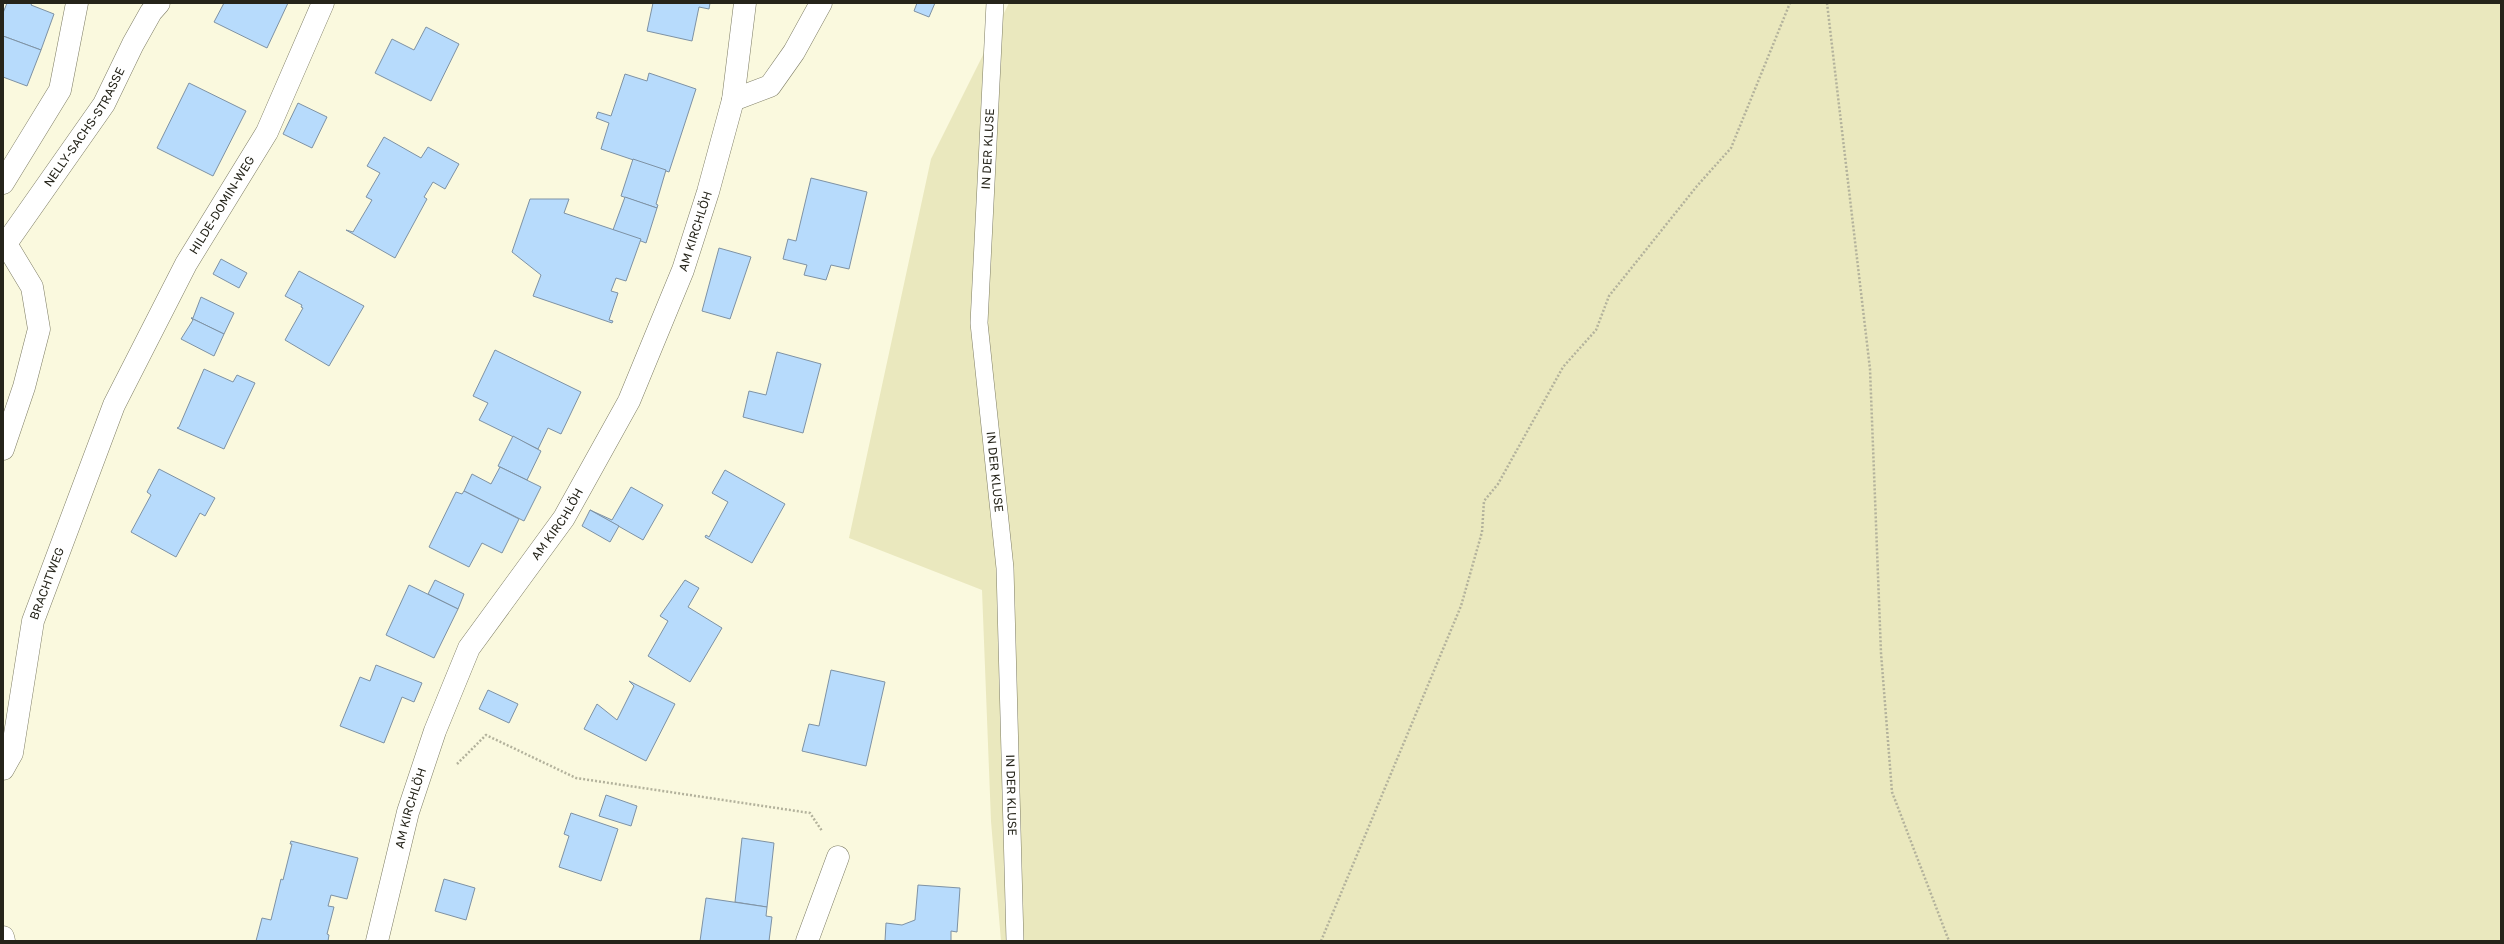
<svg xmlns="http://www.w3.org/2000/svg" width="2504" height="944" font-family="'Golos Text',sans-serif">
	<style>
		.green { fill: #eae8be }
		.building { fill: #b7dbfc; stroke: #7e92a4 }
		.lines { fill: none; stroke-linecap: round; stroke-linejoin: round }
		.service-casing { stroke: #7e7d65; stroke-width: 18 }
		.minor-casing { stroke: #7e7d65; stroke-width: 23 }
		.path { stroke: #b3b29c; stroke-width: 2.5; stroke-dasharray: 2 2; stroke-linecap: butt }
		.service { stroke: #fff; stroke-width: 17 }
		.minor { stroke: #fff; stroke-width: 22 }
		.labels { text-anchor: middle; stroke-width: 3.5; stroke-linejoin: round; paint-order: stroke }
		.street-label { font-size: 12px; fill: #25241a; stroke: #fff }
	</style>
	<rect width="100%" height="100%" fill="#faf9de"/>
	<!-- green -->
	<path class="green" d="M1009,3H2501V941H1001L991,821L982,590L849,538L931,159Z"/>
	<!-- building -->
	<g class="building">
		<path d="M7,3H32L31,5L54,14L41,50L3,36V13Z"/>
		<path d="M224,3H288L267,48L214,22Z"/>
		<path d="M653,3H710L709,9L699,7L692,41L647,31Z"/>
		<path d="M917,3H935L929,17L914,11Z"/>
		<path d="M426,27L459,44L431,101L375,73L392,39L414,50Z"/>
		<path d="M3,36L41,50L27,86L3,77Z"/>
		<path d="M649,73L696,89L669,172L601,149L609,123L596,118L598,112L611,116L625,74L647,81Z"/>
		<path d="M189,83L246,111L213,176L157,148Z"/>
		<path d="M298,103L327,117L312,148L283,134Z"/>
		<path d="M384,137L421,158L428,147L459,164L445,189L433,182L424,197L427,199L395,258L346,230L353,232L372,200L366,197L380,173L367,166Z"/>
		<path d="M633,159L666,170L656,204L658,205L657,208L621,196Z"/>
		<path d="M811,178L867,192L849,269L831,265L826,280L804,275L807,265L783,259L788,239L796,241Z"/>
		<path d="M625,197L657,208L646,243L613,230Z"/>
		<path d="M530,199H569L564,213L641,239L626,281L616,278L611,291L618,293L609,320L613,321L612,323L533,296L541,275L512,252Z"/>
		<path d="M719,248L751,257L730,319L702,311Z"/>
		<path d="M221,259L247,273L239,288L213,274Z"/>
		<path d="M299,271L364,306L329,366L285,340L303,308L301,307L302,305L285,296Z"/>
		<path d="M201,297L234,313L224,334L191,318H193Z"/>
		<path d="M191,318L224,334L214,356L181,339L193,320Z"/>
		<path d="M495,350L581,392L561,434L548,428L538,449L479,420L488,403L473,396Z"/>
		<path d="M777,352L821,364L803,433L743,417L749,391L766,395Z"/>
		<path d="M204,369L233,382L237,375L255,383L224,449L177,428L179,427Z"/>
		<path d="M513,436L541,451L527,480L498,466Z"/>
		<path d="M500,467L541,487L524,521L464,491L472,474L491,484Z"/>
		<path d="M159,469L215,498L205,516L200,513L176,557L131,532L151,495L147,492Z"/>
		<path d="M725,470L785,504L752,563L705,537L706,535L709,537L728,502L712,493Z"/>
		<path d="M631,487L663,505L643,540L590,510L612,520Z"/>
		<path d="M464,491L519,519L502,553L482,543L469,567L429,547L456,492L462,494Z"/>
		<path d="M590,510L619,526L610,542L582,526Z"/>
		<path d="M435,580L464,594L458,609L428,594Z"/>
		<path d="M685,580L699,588L688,607L722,628L690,682L648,656L668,621L660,616Z"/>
		<path d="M409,585L458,609L434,658L386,635Z"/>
		<path d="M376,665L422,683L414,702L402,697L384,743L340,726L360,677L370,681Z"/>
		<path d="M831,670L885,682L866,766L802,751L809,724L819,726Z"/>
		<path d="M629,681L675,704L646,761L584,729L597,704L617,720L634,686Z"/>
		<path d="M488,690L518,704L509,723L479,709Z"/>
		<path d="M606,795L637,806L631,826L599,816Z"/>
		<path d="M571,813L618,829L601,881L559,867L569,836L564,834Z"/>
		<path d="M742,838L774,843L767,907L735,902Z"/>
		<path d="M291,841L358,858L347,899L331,895L328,906L334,907L327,934L329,935L328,941H256L262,918L271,920L281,879L283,880L292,844H290Z"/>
		<path d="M444,879L475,888L466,920L435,911Z"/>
		<path d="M918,885L960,888L957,932L951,931V941H885L886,923L902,925L915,920Z"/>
		<path d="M706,898L767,907L766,916L772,917L769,941H700Z"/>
	</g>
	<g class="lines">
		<defs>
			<g id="service">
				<path id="s1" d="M995,3L979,323L1005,568L1015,941"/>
			</g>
			<g id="minor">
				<path d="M733,100L770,86L794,52L821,3"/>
				<path d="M3,183L60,90L77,3"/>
				<path d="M3,239L32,287L39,329L24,387L3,449"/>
				<path id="s2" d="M3,248L104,104L133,44L151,12L159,3"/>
				<path id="s3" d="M3,769L12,753L33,621L114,405L186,264L267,132L323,3"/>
				<path d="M3,937L4,941"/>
				<path id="s4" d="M377,941L408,812L435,731L469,648L564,518L629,401L683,270L708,192L733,100L745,3"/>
				<path d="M807,941L838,857"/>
			</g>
		</defs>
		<!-- service casing -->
		<use href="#service" class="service-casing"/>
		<!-- minor casing -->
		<use href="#minor" class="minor-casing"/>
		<!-- path -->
		<g class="path">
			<path d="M1827,3L1870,369L1881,653L1892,792L1949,941"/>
			<path d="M457,764L486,735L576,778L810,813L822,831"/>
			<path d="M1321,941L1461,606L1482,532L1484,501L1498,484L1563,367L1596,330L1609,296L1697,186L1731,148L1790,3"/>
		</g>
		<!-- service -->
		<use href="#service" class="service"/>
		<!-- minor -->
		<use href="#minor" class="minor"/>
	</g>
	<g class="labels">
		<!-- street labels -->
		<g class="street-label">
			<text dy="4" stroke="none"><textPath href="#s2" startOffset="146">NELLY-SACHS-STRASSE</textPath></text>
			<text transform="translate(988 149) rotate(-87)" y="4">IN DER KLUSE</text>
			<text dy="4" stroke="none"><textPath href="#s3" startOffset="610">HILDE-DOMIN-WEG</textPath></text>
			<text dy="4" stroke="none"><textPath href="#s4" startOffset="785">AM KIRCHLÖH</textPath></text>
			<text dy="4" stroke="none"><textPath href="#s1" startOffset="470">IN DER KLUSE</textPath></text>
			<text dy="4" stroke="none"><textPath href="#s4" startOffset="460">AM KIRCHLÖH</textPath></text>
			<text dy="4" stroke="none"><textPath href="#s3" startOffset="192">BRACHTWEG</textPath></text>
			<text dy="4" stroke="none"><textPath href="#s1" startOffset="794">IN DER KLUSE</textPath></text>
			<text dy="4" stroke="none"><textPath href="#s4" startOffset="137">AM KIRCHLÖH</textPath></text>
		</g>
	</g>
	<!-- border -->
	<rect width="2504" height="944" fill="none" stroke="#25241a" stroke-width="8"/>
</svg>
